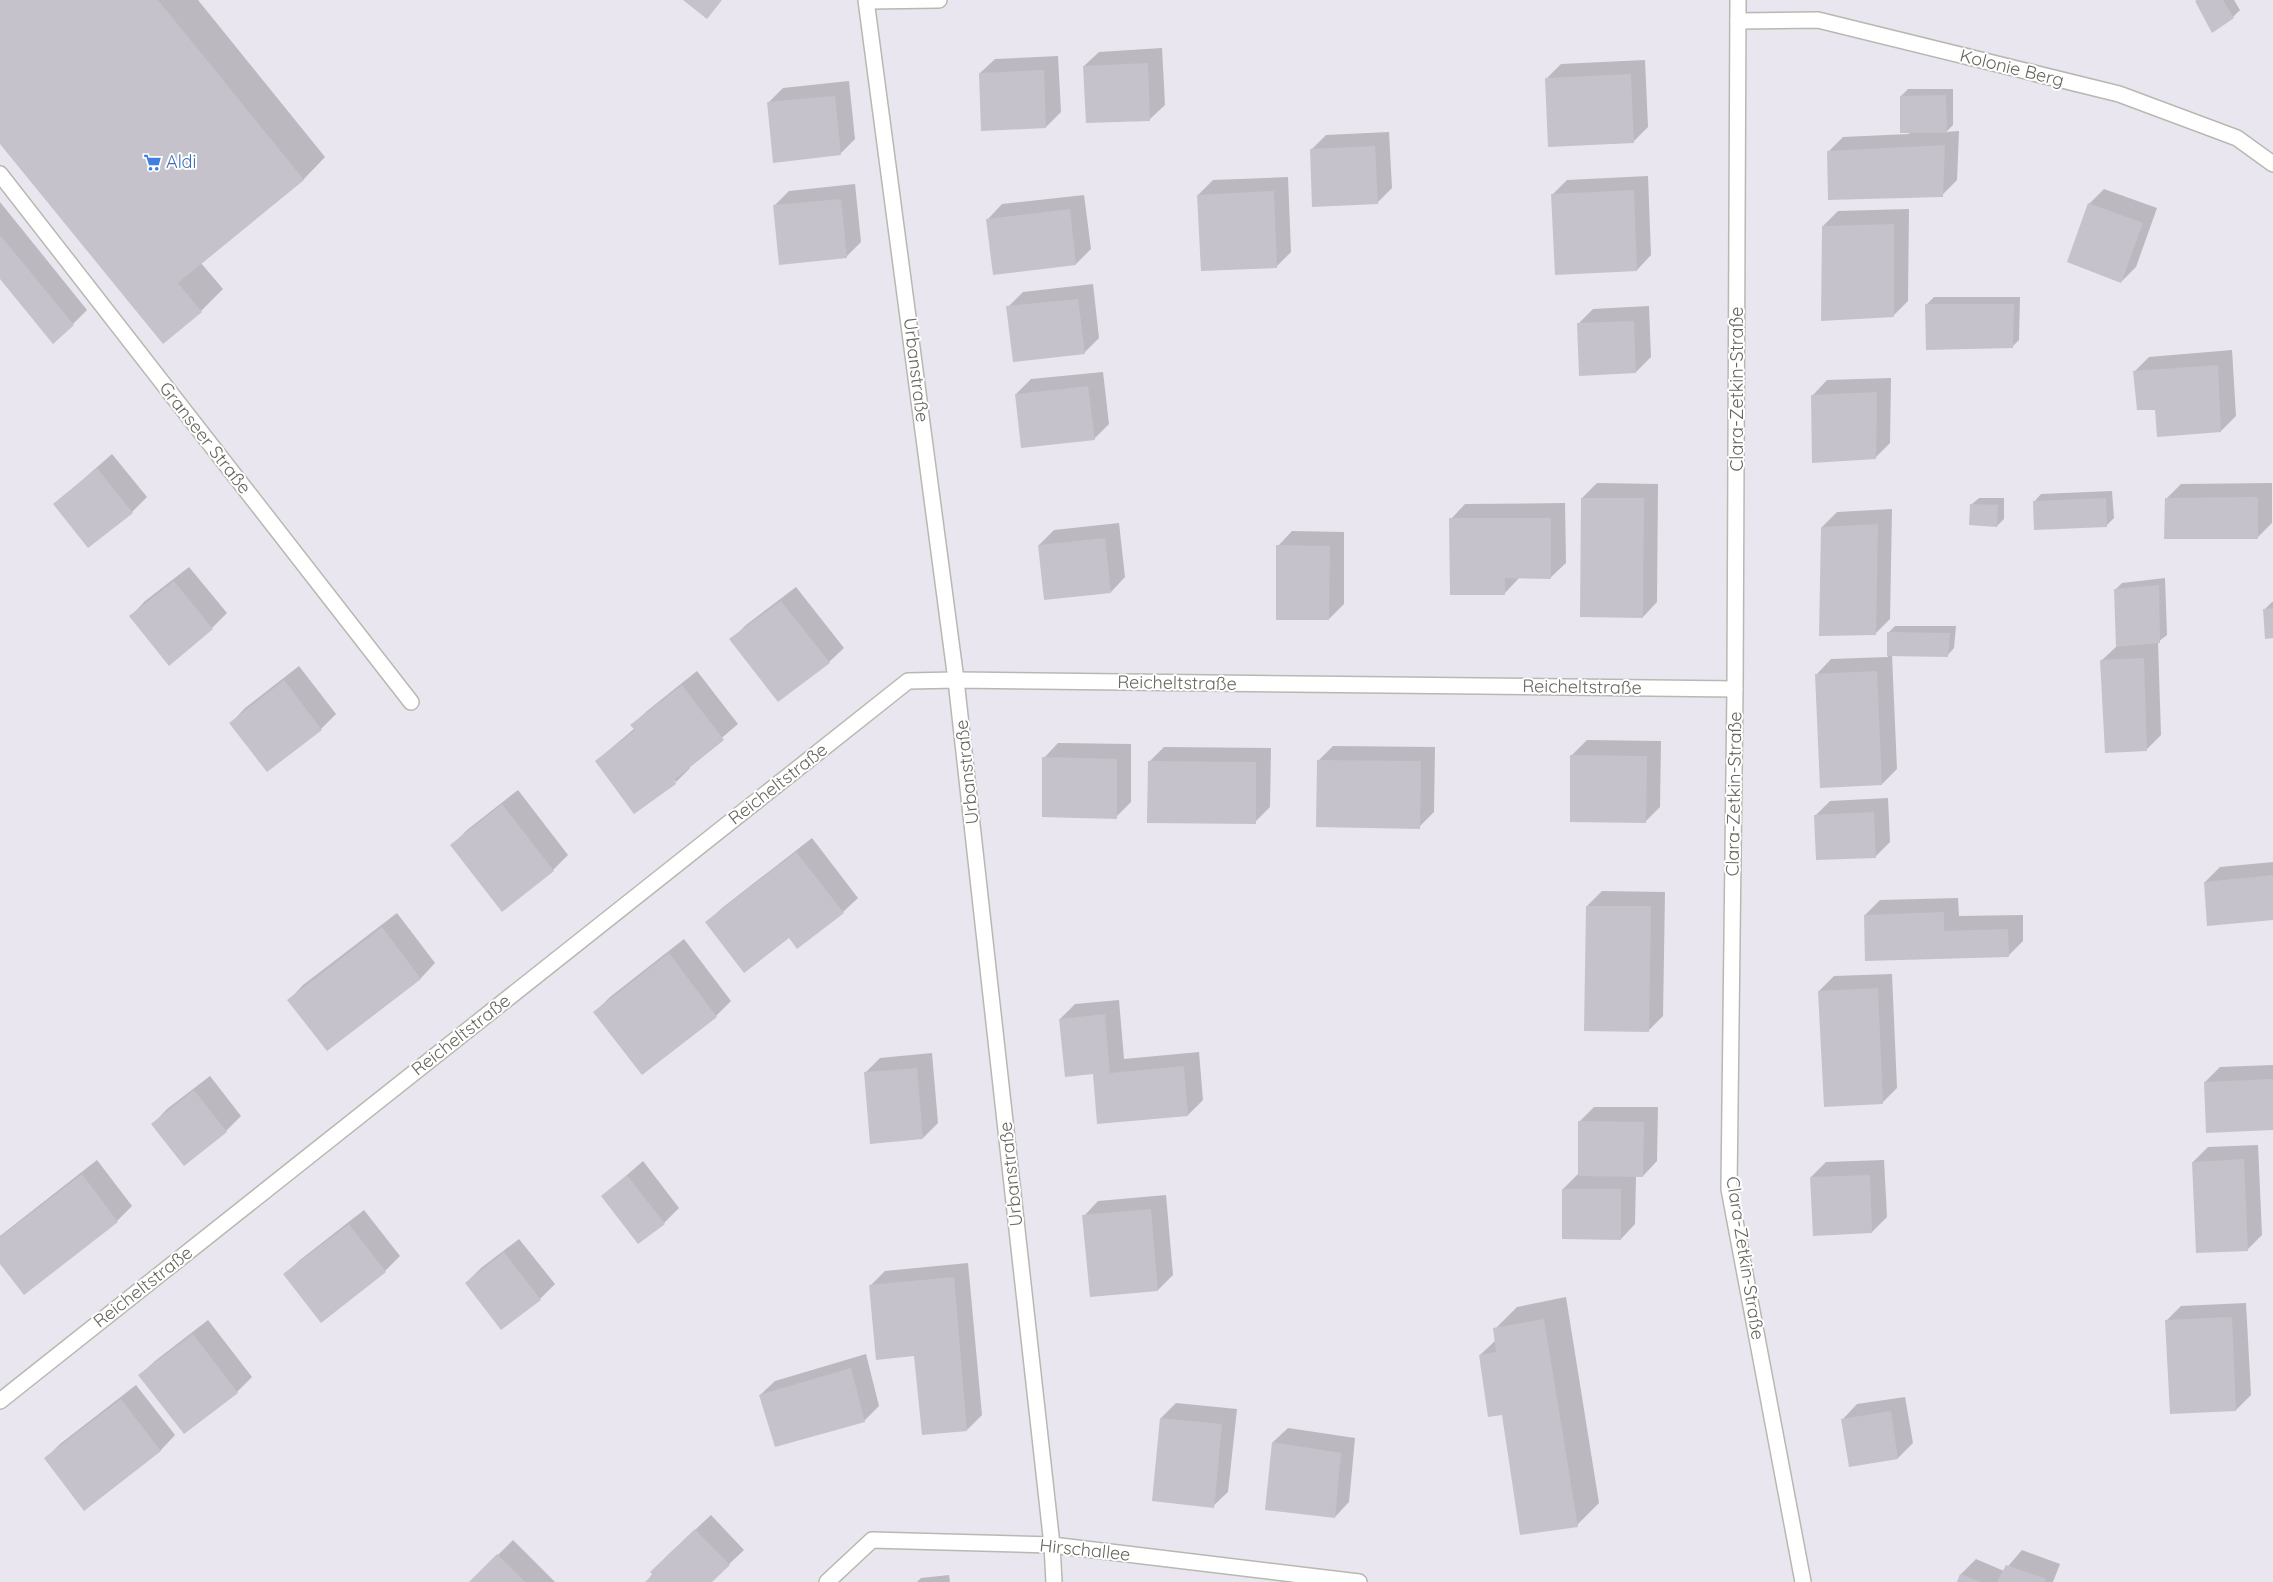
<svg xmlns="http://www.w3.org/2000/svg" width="2273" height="1582" font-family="Quicksand,sans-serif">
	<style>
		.shadow { fill: #0003 }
		.building { fill: #c6c2cb }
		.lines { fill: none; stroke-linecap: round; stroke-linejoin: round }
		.lane-casing { stroke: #b7b9b1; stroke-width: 18 }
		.street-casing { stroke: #b7b9b1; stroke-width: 18 }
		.lane { stroke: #fff; stroke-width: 15 }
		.street { stroke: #fff; stroke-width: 15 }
		.labels { text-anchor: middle; stroke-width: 4; stroke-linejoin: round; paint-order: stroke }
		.street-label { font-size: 18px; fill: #65675d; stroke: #fff }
		.shop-label { font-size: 18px; fill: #366cbe; stroke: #fff; text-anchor: start }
	</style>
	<rect width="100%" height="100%" fill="#eae6f0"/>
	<!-- shadow -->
	<g class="shadow">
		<path d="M0,0H198L325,157L304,179L201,263L223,289L201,311L0,142Z"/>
		<path d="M2198,0H2234L2240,10L2233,17Z"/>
		<path d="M1162,48L1165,105L1150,119L1084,66L1099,52Z"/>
		<path d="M1058,56L1061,112L1046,127L980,73L995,59Z"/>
		<path d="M1645,60L1648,127L1633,142L1546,79L1561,64Z"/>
		<path d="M849,81L855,139L840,154L768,103L783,88Z"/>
		<path d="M1908,89H1953V125L1946,132L1959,131L1957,180L1942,195L1828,152L1843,137L1909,134L1901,96Z"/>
		<path d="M1389,132L1392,188L1377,203L1311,150L1326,135Z"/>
		<path d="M1648,176L1651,255L1637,270L1552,195L1567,180Z"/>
		<path d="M1288,177L1291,252L1276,267L1198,195L1213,180Z"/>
		<path d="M855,184L861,242L846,257L774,206L789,191Z"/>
		<path d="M2104,189L2157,208L2136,267L2121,282L2089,204Z"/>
		<path d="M1084,195L1091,249L1076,264L988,219L1002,204Z"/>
		<path d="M0,202L87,310L73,324L0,277Z"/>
		<path d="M1909,209L1908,301L1893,316L1823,226L1838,211Z"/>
		<path d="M1093,284L1099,338L1084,353L1008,307L1023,292Z"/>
		<path d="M1934,297H2020L2019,340L2012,347L1926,305Z"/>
		<path d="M1649,306L1651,357L1636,372L1578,324L1593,309Z"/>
		<path d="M2232,350L2236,416L2221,431L2156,409L2134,372L2149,357Z"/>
		<path d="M1103,372L1109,424L1094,439L1016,394L1031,379Z"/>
		<path d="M1891,378L1890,443L1875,458L1813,395L1827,380Z"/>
		<path d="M112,454L147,497L132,512L55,504Z"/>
		<path d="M1597,483L1658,484L1657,602L1643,617L1582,498Z"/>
		<path d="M2272,483V523L2257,538L2166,499L2181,484Z"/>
		<path d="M2112,491L2114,518L2106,526L2034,502L2041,494Z"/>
		<path d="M1979,498H2004V519L1997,526L1971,505Z"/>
		<path d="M1565,503L1566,563L1551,577H1520L1505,593L1451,519L1465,504Z"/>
		<path d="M1892,509L1890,619L1875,634L1822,527L1837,512Z"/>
		<path d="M1119,523L1125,577L1111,592L1039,545L1054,530Z"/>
		<path d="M1292,531L1344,532V604L1329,619L1278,546Z"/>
		<path d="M189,567L227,613L212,628L131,616L145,601Z"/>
		<path d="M2165,578L2167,635L2158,642L2161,735L2146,750L2101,661L2117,646L2115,590L2122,583Z"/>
		<path d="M796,587L844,648L829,662L731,640L746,625Z"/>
		<path d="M2272,602H2273V637L2265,609Z"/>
		<path d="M1895,626H1956L1954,648L1947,656L1892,655L1897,769L1882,784L1817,674L1831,659L1888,657V633Z"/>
		<path d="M299,666L336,714L321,729L267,771L231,723L245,708Z"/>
		<path d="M697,671L738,724L689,766L690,768L676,782L670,775L673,782H676L635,813L596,761L635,728L632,725L647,711Z"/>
		<path d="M1587,740L1661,741L1660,807L1645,822L1572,755Z"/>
		<path d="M1058,743L1131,744V802L1116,817L1044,758Z"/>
		<path d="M1333,746L1435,747L1434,812L1419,827L1318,761Z"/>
		<path d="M1164,747L1271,748L1270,807L1255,822L1149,762Z"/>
		<path d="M518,790L568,855L553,870L452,845L467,830Z"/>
		<path d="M1888,798L1890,842L1876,856L1815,816L1830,801Z"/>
		<path d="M812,838L858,898L843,912L790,936L707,922L722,908Z"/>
		<path d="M2273,862V919L2205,882L2220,867Z"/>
		<path d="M1602,891L1665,892L1663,1016L1648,1031L1587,906Z"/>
		<path d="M1958,898L1959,916L2023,915V941L2008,956L1865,915L1880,900Z"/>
		<path d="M397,913L435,963L421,978L327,1050L289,1000L303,985Z"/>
		<path d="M684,939L731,1001L716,1016L642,1074L595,1012L610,997Z"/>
		<path d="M1892,974L1897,1088L1882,1103L1819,991L1834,976Z"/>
		<path d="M1119,1000L1124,1059L1199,1052L1203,1100L1188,1115L1094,1073L1060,1019L1075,1004Z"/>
		<path d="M932,1053L938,1123L923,1138L865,1073L880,1058Z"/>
		<path d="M2273,1065V1129L2205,1082L2220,1067Z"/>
		<path d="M210,1076L241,1116L226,1131L153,1124L167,1109Z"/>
		<path d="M1594,1107H1658L1657,1161L1643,1176H1636L1635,1224L1621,1239L1563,1189L1578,1174L1580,1121Z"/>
		<path d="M2258,1145L2262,1235L2247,1250L2193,1162L2208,1147Z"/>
		<path d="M97,1160L132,1206L117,1221L24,1293L0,1262V1236Z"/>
		<path d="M1884,1160L1887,1217L1872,1232L1811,1177L1826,1162Z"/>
		<path d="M643,1161L679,1208L664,1223L603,1196Z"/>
		<path d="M1166,1195L1173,1275L1158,1290L1091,1296L1084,1216L1098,1201Z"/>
		<path d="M364,1210L400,1256L385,1271L321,1321L285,1274L300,1260Z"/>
		<path d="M519,1239L555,1284L540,1299L466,1283L481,1268Z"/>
		<path d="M968,1263L982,1415L967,1430L870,1286L885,1271Z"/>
		<path d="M1566,1297L1599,1503L1577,1525L1503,1414L1480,1355L1496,1340L1495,1329L1517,1307Z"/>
		<path d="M2246,1303L2251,1395L2236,1410L2166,1321L2181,1306Z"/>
		<path d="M208,1320L252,1377L237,1392L184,1432L140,1375L155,1361Z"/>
		<path d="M866,1354L879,1406L864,1421L760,1395L775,1381Z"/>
		<path d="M136,1385L175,1435L161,1450L84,1509L45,1459L60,1444Z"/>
		<path d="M1905,1397L1913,1443L1898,1458L1850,1466L1843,1419L1857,1404Z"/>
		<path d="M1176,1403L1237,1409L1228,1492L1213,1506L1161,1418Z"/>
		<path d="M1288,1428L1355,1438L1349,1502L1335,1517L1273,1442Z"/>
		<path d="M711,1515L744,1550L710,1582H646L666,1557Z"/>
		<path d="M513,1540L555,1582H471Z"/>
		<path d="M2022,1550L2060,1564L2053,1582H1958L1961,1574L1976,1559L2004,1571Z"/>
		<path d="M949,1575L950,1582H917L921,1578Z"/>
	</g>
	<!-- building -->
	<g class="building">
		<path d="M0,0H158L304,180L178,283L202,312L163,344L0,144Z"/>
		<path d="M683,0H722L707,19Z"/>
		<path d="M2197,0H2223L2234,18L2212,33L2195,1Z"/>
		<path d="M1148,63L1150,121L1086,123L1083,66Z"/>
		<path d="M1044,70L1046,128L981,131L979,73Z"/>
		<path d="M1631,74L1634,143L1548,147L1545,78Z"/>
		<path d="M1946,95L1947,133H1900V96Z"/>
		<path d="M835,96L841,155L773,163L767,102Z"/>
		<path d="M1945,145L1943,197L1828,200L1827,151Z"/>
		<path d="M1375,146L1378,204L1312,207L1310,149Z"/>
		<path d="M1634,190L1637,271L1555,275L1551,194Z"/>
		<path d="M1274,191L1277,268L1201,271L1197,195Z"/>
		<path d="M841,199L847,258L779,265L773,205Z"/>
		<path d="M2088,203L2143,223L2121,283L2067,262Z"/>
		<path d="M1070,209L1076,265L993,275L986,219Z"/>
		<path d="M1894,224V317L1821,321L1822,226Z"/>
		<path d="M0,235L74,325L53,344L0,279Z"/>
		<path d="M1078,299L1085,354L1013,362L1006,306Z"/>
		<path d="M1925,304H2014L2013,348L1926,350Z"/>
		<path d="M1634,321L1636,373L1579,376L1577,323Z"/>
		<path d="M2218,365L2221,432L2157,437L2155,410H2137L2133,371Z"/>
		<path d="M1088,386L1095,440L1021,448L1015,394Z"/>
		<path d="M1877,392L1876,459L1812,463L1811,395Z"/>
		<path d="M97,468L133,513L88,548L53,504Z"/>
		<path d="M2258,497V539H2164L2165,498Z"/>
		<path d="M1581,498H1644L1643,618L1580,617Z"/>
		<path d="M2106,498L2107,527L2034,530L2033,501Z"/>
		<path d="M1970,504L1998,505L1997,527L1969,525Z"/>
		<path d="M1449,518H1551V579L1505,578V595H1450Z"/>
		<path d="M1878,524L1876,635L1819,636L1821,527Z"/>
		<path d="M1105,538L1111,593L1044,600L1038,545Z"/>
		<path d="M1276,545L1330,546L1329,620H1276Z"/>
		<path d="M174,581L213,629L169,666L129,616Z"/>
		<path d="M2159,585L2160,643L2116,647L2114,589Z"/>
		<path d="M781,601L830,663L778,702L729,639Z"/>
		<path d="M2273,608V638L2265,639L2263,609Z"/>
		<path d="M1887,632L1950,633L1948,657L1887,656Z"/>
		<path d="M2144,658L2147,751L2105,753L2100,660Z"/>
		<path d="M1877,671L1882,785L1820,788L1815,674Z"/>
		<path d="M284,680L322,730L267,772L229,723Z"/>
		<path d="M682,685L724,740L674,780L676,784L634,814L595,761L635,730L630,725Z"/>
		<path d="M1570,755L1647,756L1646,823L1570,822Z"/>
		<path d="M1042,757L1117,759V819L1042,817Z"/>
		<path d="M1317,760L1421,761L1420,829L1316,827Z"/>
		<path d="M1148,761L1256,762V824L1147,823Z"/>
		<path d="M502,804L554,871L502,912L450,845Z"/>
		<path d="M1874,812L1876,858L1816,860L1814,815Z"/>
		<path d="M796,852L844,913L797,949L789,938L744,973L705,922Z"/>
		<path d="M2273,875V920L2207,926L2204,882Z"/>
		<path d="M1586,906H1651L1649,1032L1584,1031Z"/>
		<path d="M1944,912V931L2008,929L2009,957L1865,961L1864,915Z"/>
		<path d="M382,927L421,979L327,1051L287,1000Z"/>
		<path d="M669,953L717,1017L642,1075L593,1012Z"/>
		<path d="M1878,988L1883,1104L1824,1107L1818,991Z"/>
		<path d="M1105,1014L1110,1073L1184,1066L1188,1116L1097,1124L1093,1074L1065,1077L1059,1019Z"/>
		<path d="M917,1068L923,1139L870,1144L864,1072Z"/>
		<path d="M2273,1079V1130L2206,1133L2204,1082Z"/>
		<path d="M194,1090L227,1132L184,1166L151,1124Z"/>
		<path d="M1578,1121L1644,1122L1643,1177L1578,1176Z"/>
		<path d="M2244,1159L2248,1251L2196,1253L2192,1162Z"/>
		<path d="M82,1174L118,1222L24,1295L0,1264V1237Z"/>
		<path d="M627,1175L665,1224L638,1244L601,1196Z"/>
		<path d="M1870,1175L1872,1233L1813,1236L1810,1177Z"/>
		<path d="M1562,1189H1621V1240L1562,1239Z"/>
		<path d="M1151,1209L1158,1291L1090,1297L1082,1215Z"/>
		<path d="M349,1224L386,1272L321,1323L283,1274Z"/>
		<path d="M504,1252L541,1300L501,1330L465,1283Z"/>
		<path d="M954,1277L967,1431L922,1435L914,1356L876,1360L869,1285Z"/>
		<path d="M2232,1317L2236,1411L2170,1414L2165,1320Z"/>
		<path d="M1544,1319L1578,1527L1520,1535L1502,1415L1488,1417L1479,1355L1496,1352L1493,1328Z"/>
		<path d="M193,1334L238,1393L184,1434L138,1375Z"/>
		<path d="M851,1368L865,1422L775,1447L759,1395Z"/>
		<path d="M121,1399L161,1451L84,1511L44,1458Z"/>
		<path d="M1891,1411L1898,1459L1849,1467L1841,1419Z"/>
		<path d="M1160,1418L1222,1424L1214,1508L1152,1501Z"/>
		<path d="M1272,1442L1341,1453L1335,1518L1265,1510Z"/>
		<path d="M695,1529L730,1565L712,1582H645L653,1575L650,1572Z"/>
		<path d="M497,1554L525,1582H469Z"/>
		<path d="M2006,1565L2046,1579L2045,1582H1997Z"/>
		<path d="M1960,1574L1981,1582H1957Z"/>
	</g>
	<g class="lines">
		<defs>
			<path id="lane" d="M0,174L411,702"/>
			<g id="street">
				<path d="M866,0L956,680L1052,1545L1054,1582"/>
				<path d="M1738,0L1735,689L1729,1189L1803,1582"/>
				<path d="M868,1L939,0"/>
				<path d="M1738,21L1818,20L2119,94L2237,138L2273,164"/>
				<path d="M0,1401L908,681L956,680L1735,689"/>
				<path d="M827,1582L872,1540L1052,1545L1359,1582"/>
			</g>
		</defs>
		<!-- lane casing -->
		<use href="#lane" class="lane-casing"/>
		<!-- street casing -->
		<use href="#street" class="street-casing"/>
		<!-- lane -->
		<use href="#lane" class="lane"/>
		<!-- street -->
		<use href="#street" class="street"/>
	</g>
	<!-- icons -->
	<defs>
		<symbol id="supermarket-bare" viewBox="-9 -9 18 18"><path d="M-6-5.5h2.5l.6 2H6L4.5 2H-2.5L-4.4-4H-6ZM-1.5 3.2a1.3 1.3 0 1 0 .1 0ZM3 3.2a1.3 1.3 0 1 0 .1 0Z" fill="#3f7fe0" stroke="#fff" stroke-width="2.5" paint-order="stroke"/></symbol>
	</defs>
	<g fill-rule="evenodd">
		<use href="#supermarket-bare" x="140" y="150" width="25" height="25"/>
	</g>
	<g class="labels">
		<!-- street labels -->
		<g class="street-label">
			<text transform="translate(2012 68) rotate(14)" y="6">Kolonie Berg</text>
			<text transform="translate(916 370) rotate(83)" y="6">Urbanstraße</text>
			<text transform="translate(1737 389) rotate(-90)" y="6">Clara-Zetkin-Straße</text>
			<text transform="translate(205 438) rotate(52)" y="6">Granseer Straße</text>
			<text transform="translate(1177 683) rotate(1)" y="6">Reicheltstraße</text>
			<text transform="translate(1582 687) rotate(1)" y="6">Reicheltstraße</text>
			<text transform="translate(967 772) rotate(-96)" y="6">Urbanstraße</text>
			<text transform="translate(778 784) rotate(-38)" y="6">Reicheltstraße</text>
			<text transform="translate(1734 794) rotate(-89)" y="6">Clara-Zetkin-Straße</text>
			<text transform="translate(461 1035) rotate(-38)" y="6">Reicheltstraße</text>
			<text transform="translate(1011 1174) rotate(-96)" y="6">Urbanstraße</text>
			<text transform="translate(1745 1258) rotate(81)" y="6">Clara-Zetkin-Straße</text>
			<text transform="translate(143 1287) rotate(-38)" y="6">Reicheltstraße</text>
			<text transform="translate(1085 1550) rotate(6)" y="6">Hirschallee</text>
		</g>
		<!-- shop labels -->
		<g class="shop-label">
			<text x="166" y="168">Aldi</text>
		</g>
	</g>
</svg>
